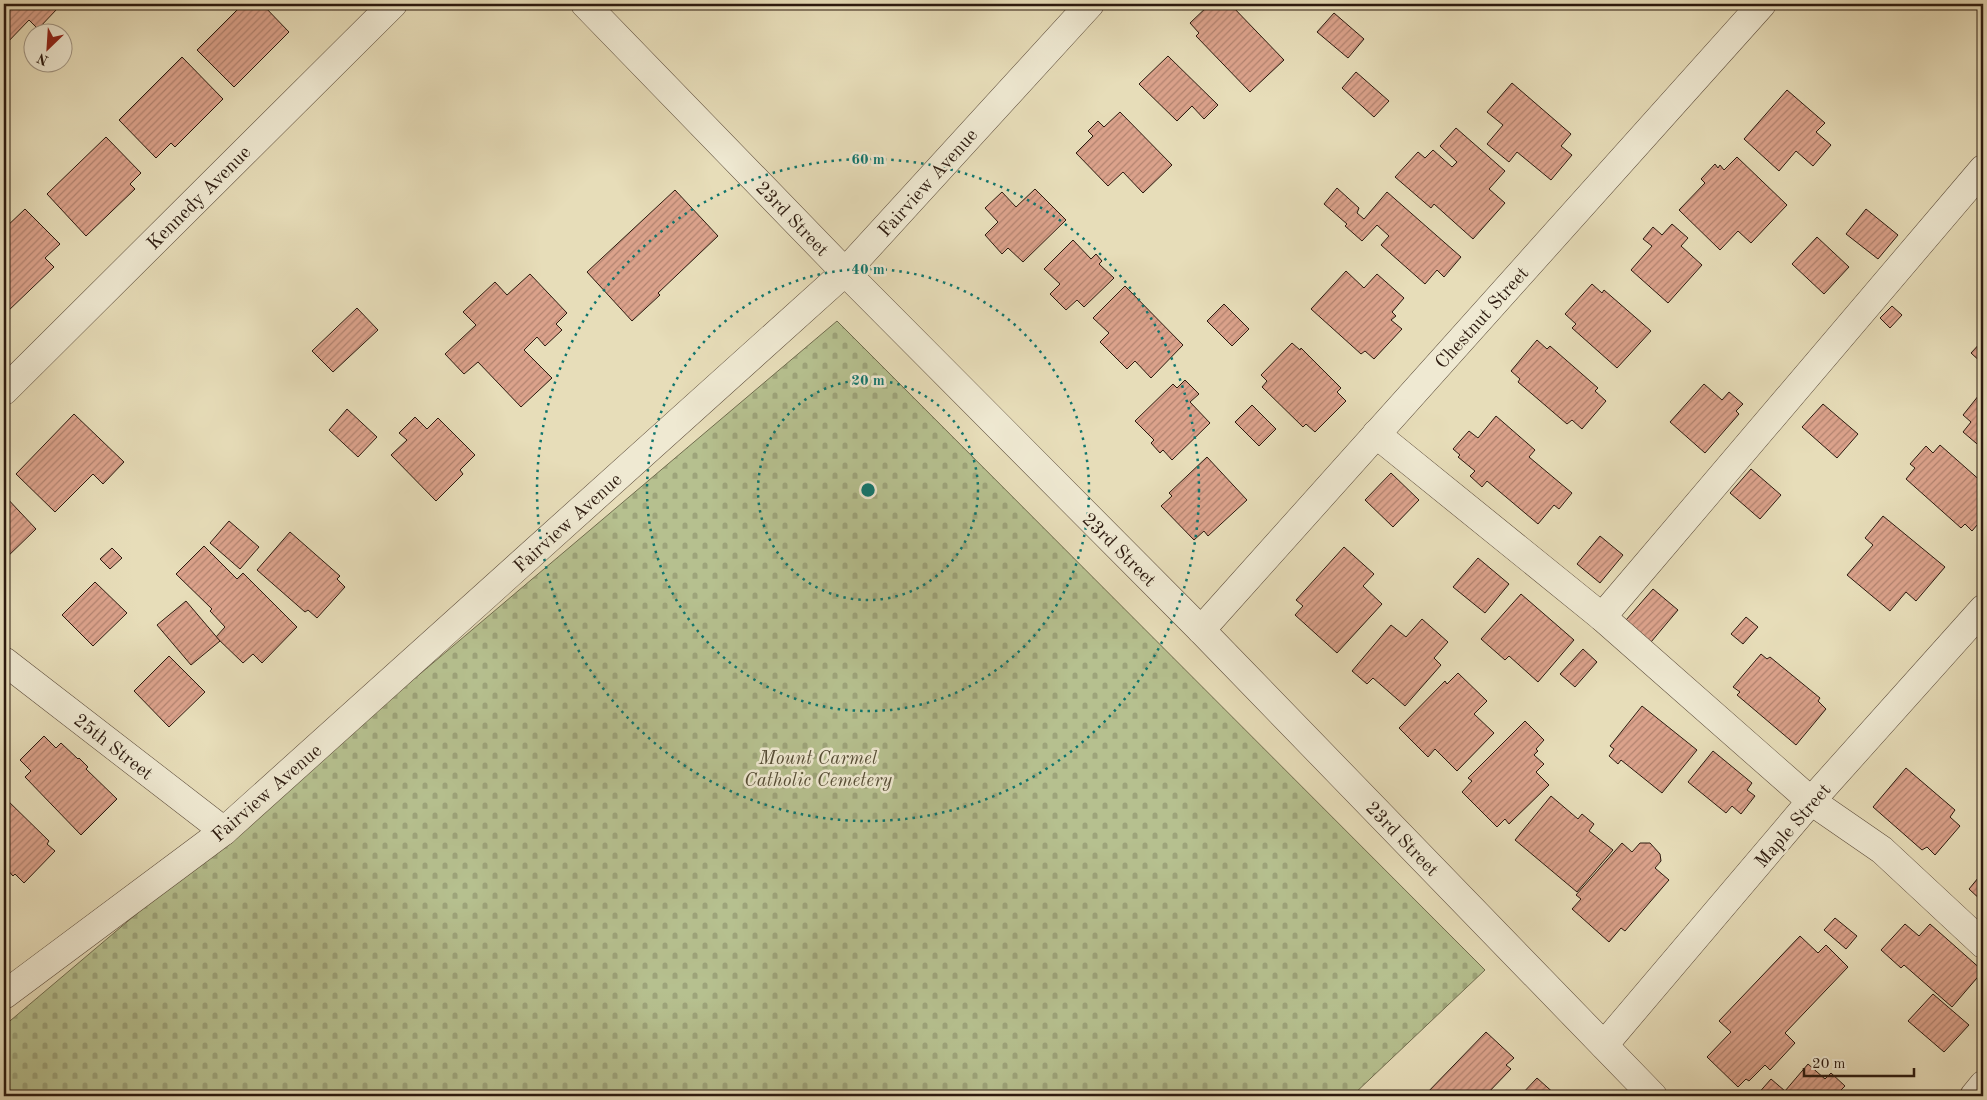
<svg xmlns="http://www.w3.org/2000/svg" width="1987" height="1100" font-family="'Old Standard TT',serif">
	<style>
		.cemetery { fill: url(#cemetery-stones); stroke: #716d4f }
		.building { fill: url(#building-hatch); stroke: #2c1a0f }
		.lines { fill: none; stroke-linecap: round; stroke-linejoin: round }
		.minor-casing { stroke: #5b4b3a; stroke-width: 29 }
		.minor { stroke: #efe9d2; stroke-width: 28 }
		.ring { fill: none; stroke: #0f766e; stroke-width: 2.5; stroke-dasharray: 2.5 5 }
		.labels { text-anchor: middle; stroke-width: 5; stroke-linejoin: round; paint-order: stroke }
		.street-label { font-size: 19px; fill: #2c1a0f; stroke: #efe9d2 }
		.park-label { font-size: 19px; font-style: italic; fill: #554c35; stroke: #efe9d2 }
		.centre { fill: #0f766e; stroke: #efe9d2; stroke-width: 2.5 }
		.ring-label { font-size: 15px; text-anchor: middle; font-weight: bold; fill: #0f766e; stroke: #efe9d2; stroke-width: 5; stroke-linejoin: round; paint-order: stroke }
	</style>
	<defs>
		<pattern id="cemetery-stones" width="16" height="16" patternUnits="userSpaceOnUse" patternTransform="scale(1.25)"><rect width="16" height="16" fill="#b6c08f"/><path d="M2 7V4a2 2 0 0 1 4 0v3zM10 15v-3a2 2 0 0 1 4 0v3z" fill="#9da47a"/></pattern>
		<pattern id="building-hatch" width="6" height="6" patternUnits="userSpaceOnUse" patternTransform="scale(1.25)"><rect width="6" height="6" fill="#dba28b"/><path d="M-1 1l2-2M0 6l6-6M5 7l2-2" fill="none" stroke="#b28370"/></pattern>
	</defs>
	<rect width="100%" height="100%" fill="#e7ddb9"/>
	<filter id="stains"><feTurbulence type="fractalNoise" baseFrequency=".004" numOctaves="4"/><feColorMatrix values="0 0 0 0 .2 0 0 0 0 .09 0 0 0 0 .02 0 0 0 .5 -.17"/></filter>
	<radialGradient id="worn" r=".72"><stop offset=".6" stop-color="#630" stop-opacity="0"/><stop offset="1" stop-color="#630" stop-opacity=".3"/></radialGradient>
	<!-- cemetery -->
	<path class="cemetery" d="M837,321L1485,970L1352,1096H4V1026Z"/>
	<!-- building -->
	<g class="building">
		<path d="M4,4H51L57,9L38,29L29,20L4,46Z"/>
		<path d="M243,4H262L289,32L234,87L197,50Z"/>
		<path d="M1210,4H1225L1227,6L1230,4L1284,60L1250,92L1196,36L1199,33L1190,23Z"/>
		<path d="M1334,13L1364,39L1348,58L1317,32Z"/>
		<path d="M1168,56L1218,105L1204,119L1192,106L1177,121L1139,84Z"/>
		<path d="M182,57L223,99L175,147L171,143L156,158L119,120Z"/>
		<path d="M1356,72L1389,101L1374,117L1342,88Z"/>
		<path d="M1512,83L1571,134L1561,146L1572,155L1551,180L1517,152L1509,162L1487,144L1503,125L1487,112Z"/>
		<path d="M1787,90L1825,123L1816,132L1831,145L1813,166L1796,151L1779,171L1744,139Z"/>
		<path d="M1120,112L1172,165L1143,193L1123,172L1108,186L1076,153L1093,136L1088,131L1098,121L1104,127Z"/>
		<path d="M1456,128L1505,171L1489,189L1505,203L1473,239L1434,204L1431,208L1395,177L1418,152L1425,158L1433,150L1452,167L1457,162L1440,146Z"/>
		<path d="M106,137L141,173L130,184L135,189L86,236L47,194Z"/>
		<path d="M1737,157L1787,205L1751,243L1738,231L1720,250L1679,210L1705,183L1701,179L1715,164L1718,168L1720,165L1724,170Z"/>
		<path d="M1337,188L1359,208L1357,213L1364,219L1387,192L1461,257L1444,277L1437,270L1425,284L1381,245L1389,236L1377,225L1362,241L1345,226L1347,224L1324,204Z"/>
		<path d="M1035,189L1066,220L1023,262L1008,248L1002,254L985,235L998,222L985,208L1002,192L1016,207Z"/>
		<path d="M675,190L718,236L658,293L660,295L632,321L587,272Z"/>
		<path d="M25,209L60,244L45,258L54,267L7,312L4,309V229Z"/>
		<path d="M1866,209L1898,235L1878,259L1846,234Z"/>
		<path d="M1672,224L1688,238L1681,246L1702,265L1668,303L1631,270L1652,246L1643,239L1653,227L1662,235Z"/>
		<path d="M1817,237L1849,267L1824,294L1792,264Z"/>
		<path d="M1073,240L1091,259L1096,254L1102,261L1099,264L1114,278L1084,307L1077,300L1066,310L1050,294L1060,284L1044,269Z"/>
		<path d="M1346,271L1364,288L1377,274L1404,298L1392,312L1396,316L1391,320L1402,329L1374,359L1365,351L1361,354L1311,309Z"/>
		<path d="M530,274L567,313L556,324L562,330L545,346L537,337L524,350L552,378L521,407L478,362L464,374L445,354L476,325L463,312L495,282L507,295Z"/>
		<path d="M1592,284L1602,293L1604,290L1651,331L1617,368L1572,328L1576,324L1565,314Z"/>
		<path d="M1125,286L1183,345L1151,378L1135,361L1127,369L1100,342L1109,333L1093,318Z"/>
		<path d="M1224,304L1249,329L1232,346L1207,321Z"/>
		<path d="M1892,306L1902,315L1890,328L1880,318Z"/>
		<path d="M357,308L378,330L333,372L312,351Z"/>
		<path d="M1537,340L1547,349L1550,346L1598,388L1595,391L1606,401L1582,429L1572,420L1567,424L1518,382L1520,379L1511,371Z"/>
		<path d="M1983,340V364L1971,353Z"/>
		<path d="M1292,343L1300,350L1301,348L1341,388L1337,392L1346,401L1315,432L1306,424L1303,427L1262,387L1267,381L1261,375Z"/>
		<path d="M1185,380L1199,394L1190,402L1210,423L1172,460L1163,450L1160,453L1151,443L1154,440L1135,421L1173,384L1177,388Z"/>
		<path d="M1704,384L1722,400L1729,392L1743,404L1736,411L1739,414L1705,453L1670,422Z"/>
		<path d="M1979,395L1983,399V449L1963,432L1971,422L1963,415Z"/>
		<path d="M1823,404L1858,434L1837,458L1802,427Z"/>
		<path d="M1252,405L1276,429L1259,446L1235,422Z"/>
		<path d="M347,409L377,437L358,457L329,430Z"/>
		<path d="M74,414L124,462L103,484L93,474L55,512L16,474Z"/>
		<path d="M1496,416L1535,450L1529,457L1572,493L1559,509L1554,505L1538,524L1487,481L1482,487L1470,476L1475,471L1458,457L1460,455L1453,449L1469,431L1478,438Z"/>
		<path d="M415,417L427,429L438,418L475,455L460,470L463,474L436,501L391,455L407,440L399,433Z"/>
		<path d="M1940,445L1983,483V518L1972,531L1965,524L1961,528L1906,479L1915,468L1910,464L1926,446L1933,453Z"/>
		<path d="M1207,457L1247,500L1208,536L1204,531L1194,540L1161,506L1172,496L1169,493Z"/>
		<path d="M1751,469L1781,495L1760,519L1730,493Z"/>
		<path d="M1391,473L1419,500L1393,527L1365,500Z"/>
		<path d="M4,495L36,529L4,560Z"/>
		<path d="M1883,516L1945,567L1916,601L1906,592L1890,611L1847,575L1873,545L1865,538Z"/>
		<path d="M229,521L259,547L240,569L210,543Z"/>
		<path d="M290,532L340,576L337,579L345,587L317,618L308,610L305,612L257,570Z"/>
		<path d="M1600,536L1623,555L1600,583L1577,564Z"/>
		<path d="M204,546L237,579L243,573L297,627L262,663L253,654L243,663L216,637L225,627L210,611L212,609L176,574Z"/>
		<path d="M1344,547L1374,574L1363,586L1382,604L1337,653L1295,615L1303,606L1296,600Z"/>
		<path d="M112,548L122,558L110,569L100,559Z"/>
		<path d="M1478,558L1509,584L1485,613L1453,587Z"/>
		<path d="M95,582L127,613L93,646L62,615Z"/>
		<path d="M1653,589L1678,610L1651,642L1626,620Z"/>
		<path d="M1521,594L1574,640L1538,682L1509,656L1505,660L1481,639Z"/>
		<path d="M186,601L220,641L191,665L157,625Z"/>
		<path d="M1746,617L1758,627L1743,644L1731,634Z"/>
		<path d="M1422,619L1448,642L1434,658L1441,665L1405,706L1373,678L1367,684L1352,671L1391,625L1406,637Z"/>
		<path d="M1583,649L1597,662L1575,687L1560,674Z"/>
		<path d="M1761,654L1767,659L1770,657L1820,698L1818,701L1826,709L1796,745L1737,695L1740,692L1733,687Z"/>
		<path d="M169,656L205,692L169,727L134,691Z"/>
		<path d="M1458,673L1487,701L1474,714L1494,733L1457,771L1435,749L1428,757L1399,728L1445,681L1447,684Z"/>
		<path d="M1642,706L1697,750L1662,793L1621,760L1618,764L1609,756L1614,749L1610,746Z"/>
		<path d="M1525,721L1544,740L1536,749L1538,751L1534,755L1544,764L1536,772L1549,785L1509,824L1505,819L1497,827L1462,792L1472,781L1468,778Z"/>
		<path d="M44,736L56,748L61,743L78,759L79,758L88,767L86,769L117,799L81,835L25,777L31,771L20,760Z"/>
		<path d="M1713,751L1752,783L1747,790L1755,796L1741,814L1732,806L1726,813L1688,782Z"/>
		<path d="M1906,768L1955,810L1950,817L1960,826L1935,855L1927,847L1922,850L1873,807Z"/>
		<path d="M1551,796L1578,819L1582,814L1594,824L1589,831L1613,850L1577,892L1515,840Z"/>
		<path d="M4,797L49,841L47,844L55,851L24,883L15,874L13,876L4,866Z"/>
		<path d="M1622,843L1632,852L1640,843H1650L1660,854L1661,861L1655,868L1669,880L1625,931L1621,928L1609,942L1572,909L1581,899L1576,895Z"/>
		<path d="M1983,872V902L1969,889Z"/>
		<path d="M1835,918L1857,936L1846,949L1824,930Z"/>
		<path d="M1905,924L1919,936L1930,924L1983,971L1952,1007L1904,965L1901,968L1881,950Z"/>
		<path d="M1800,936L1818,953L1826,945L1848,967L1785,1033L1795,1043L1770,1070L1765,1065L1749,1081L1746,1079L1738,1087L1707,1057L1731,1032L1719,1021Z"/>
		<path d="M1933,994L1969,1025L1944,1052L1908,1021Z"/>
		<path d="M1486,1032L1514,1058L1506,1065L1511,1069L1485,1096H1424Z"/>
		<path d="M1808,1064L1825,1079L1831,1073L1845,1086L1839,1092L1842,1095L1841,1096H1756L1771,1079L1785,1091Z"/>
		<path d="M1537,1078L1557,1096H1520Z"/>
	</g>
	<g class="lines">
		<defs>
			<g id="minor">
				<path d="M585,4L845,272L1201,630L1653,1096"/>
				<path d="M4,391L393,4"/>
				<path d="M1376,434L1602,617L1811,801L1882,850L1983,944"/>
				<path d="M1602,617L1983,169"/>
				<path d="M1201,630L1762,4"/>
				<path d="M4,661L224,831"/>
				<path d="M4,995L224,831L845,272L1090,4"/>
				<path d="M1604,1045L1811,801L1983,609"/>
				<path d="M1974,1096L1983,1085"/>
			</g>
		</defs>
		<!-- minor casing -->
		<use href="#minor" class="minor-casing"/>
		<!-- minor -->
		<use href="#minor" class="minor"/>
	</g>
	<!-- distance rings -->
	<g class="ring">
		<circle cx="868" cy="490" r="110"/>
		<circle cx="868" cy="490" r="221"/>
		<circle cx="868" cy="490" r="331"/>
	</g>
	<g class="labels">
		<!-- street labels -->
		<g class="street-label">
			<text transform="translate(927 182) rotate(-48)" y="7">Fairview Avenue</text>
			<text transform="translate(198 197) rotate(-45)" y="7">Kennedy Avenue</text>
			<text transform="translate(793 218) rotate(46)" y="7">23rd Street</text>
			<text transform="translate(1481 317) rotate(-48)" y="7">Chestnut Street</text>
			<text transform="translate(567 522) rotate(-42)" y="7">Fairview Avenue</text>
			<text transform="translate(1120 549) rotate(45)" y="7">23rd Street</text>
			<text transform="translate(114 746) rotate(38)" y="7">25th Street</text>
			<text transform="translate(266 792) rotate(-41)" y="7">Fairview Avenue</text>
			<text transform="translate(1792 825) rotate(-49)" y="7">Maple Street</text>
			<text transform="translate(1403 838) rotate(46)" y="7">23rd Street</text>
		</g>
		<!-- park labels -->
		<g class="park-label">
			<text x="818" y="764">Mount Carmel<tspan x="818" dy="22">Catholic Cemetery</tspan></text>
		</g>
	</g>
	<circle cx="868" cy="490" r="8" class="centre"/>
	<g class="ring-label">
		<text x="868" y="164">60 m</text>
		<text x="868" y="274">40 m</text>
		<text x="868" y="385">20 m</text>
	</g>
	<!-- margin -->
	<rect width="1987" height="1100" fill="none" stroke="#e7ddb9" stroke-width="20"/>
	<rect x="5" y="5" width="1977" height="1090" fill="none" stroke="#2c1a0f" stroke-width="2.5"/>
	<rect x="10" y="10" width="1967" height="1080" fill="none" stroke="#2c1a0f"/>
	<!-- north arrow -->
	<g transform="translate(48 48) rotate(205)"><circle r="24" fill="#efe9d2" stroke="#a19684"/>
	<path d="M0-4L9 19L0 12L-9 19Z" fill="#8f2418"/>
	<text y="-8" font-size="14" font-weight="bold" text-anchor="middle" fill="#2c1a0f">N</text>
	</g>
	<!-- scale -->
	<path d="M1804 1068v8h110v-8" fill="none" stroke="#2c1a0f" stroke-width="2.5"/>
	<text x="1812" y="1068" font-size="15" fill="#2c1a0f" stroke="#efe9d2" stroke-width="4" paint-order="stroke">20 m</text>
	<rect width="100%" height="100%" filter="url(#stains)"/>
	<rect width="100%" height="100%" fill="url(#worn)"/>
</svg>
